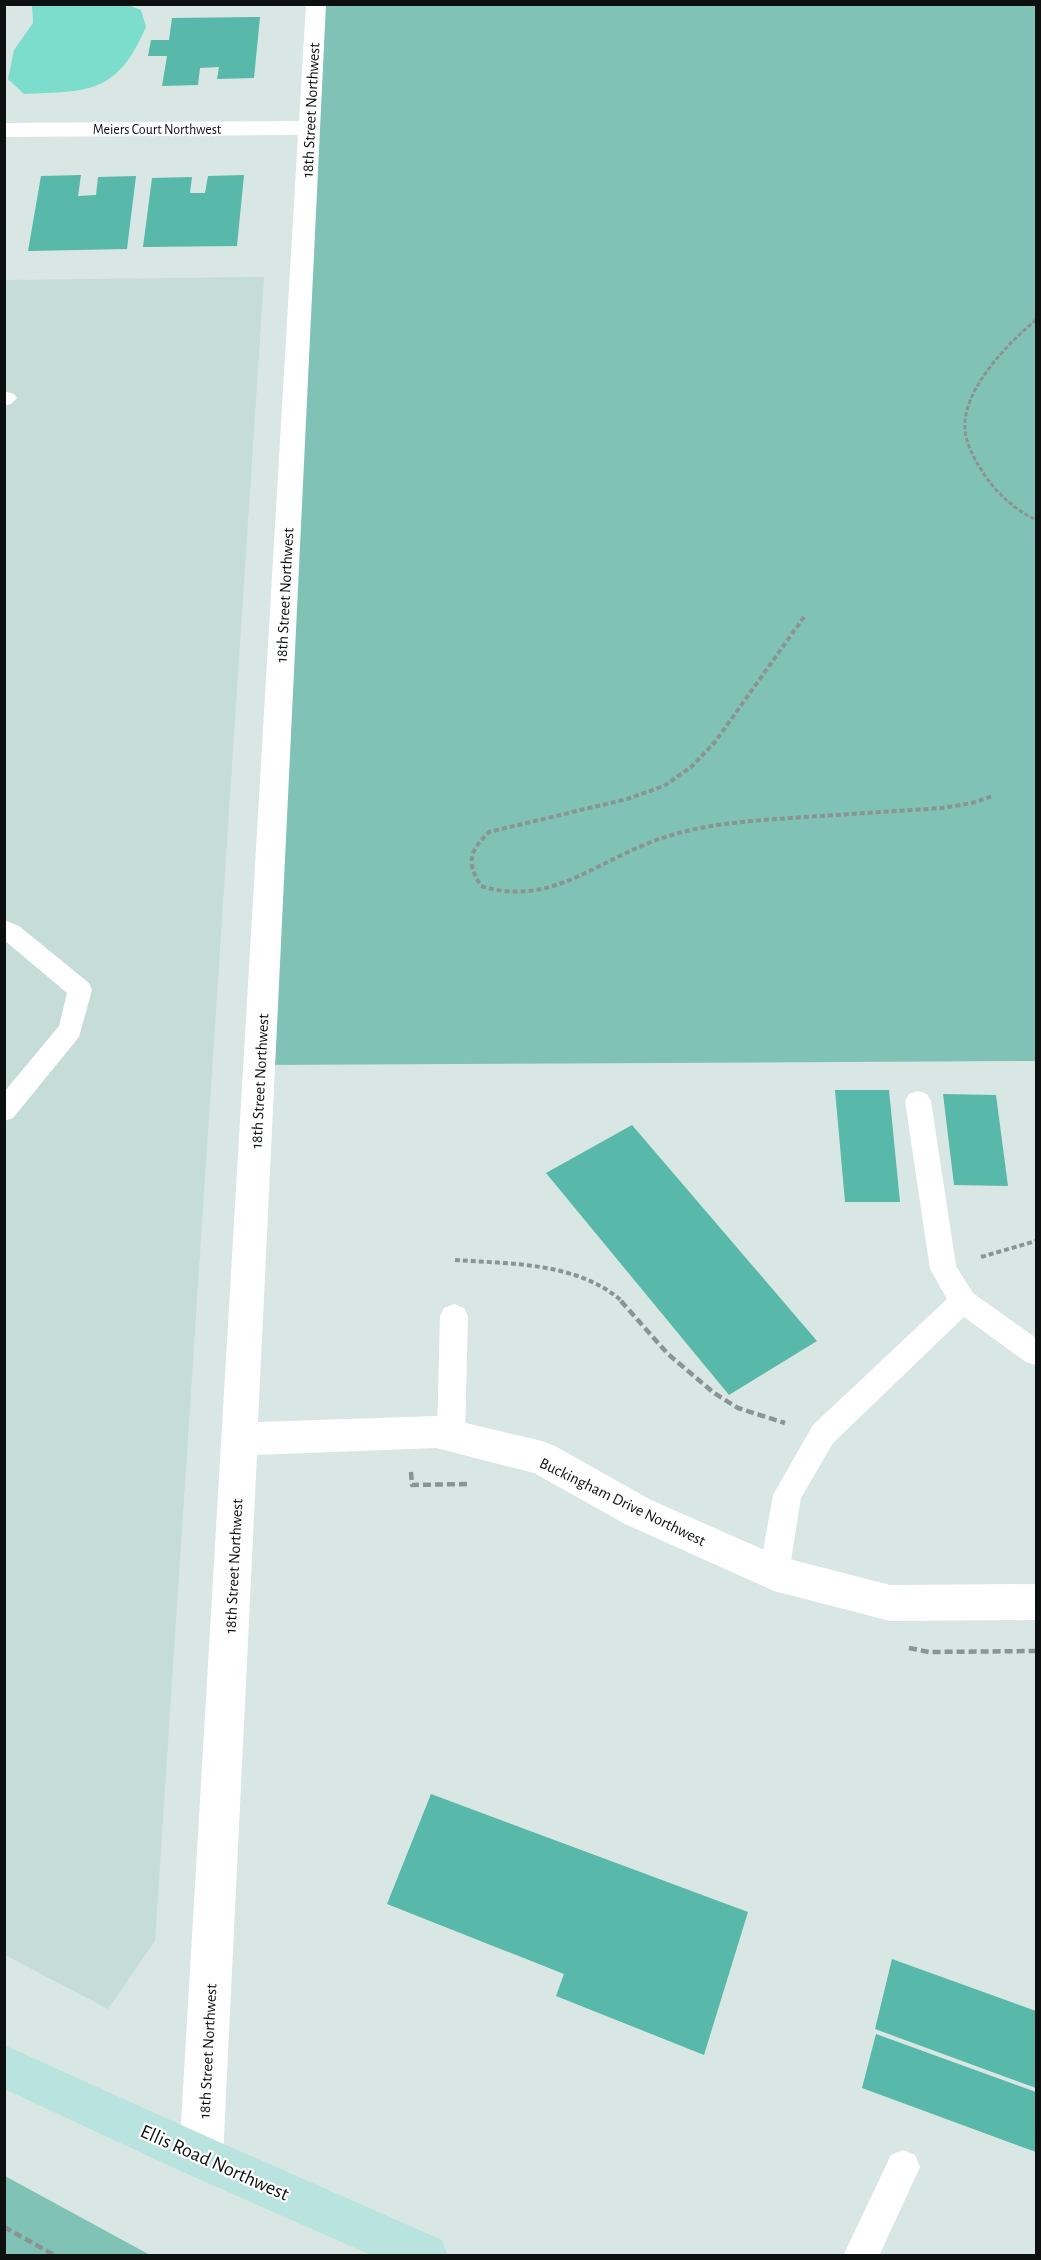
<svg xmlns="http://www.w3.org/2000/svg" width="1041" height="2260" font-family="'Alegreya Sans',sans-serif">
	<style>
		.built { fill: #c5dcd7 }
		.green { fill: #81c2b7 }
		.water { fill: #7dddcd }
		.building { fill: #58b8a9 }
		.lines { fill: none; stroke-linecap: round; stroke-linejoin: round }
		.path-far2 { stroke: #8a9593; stroke-width: 3; stroke-dasharray: 4.5 2; stroke-linecap: butt }
		.path-far1 { stroke: #8a9593; stroke-width: 4; stroke-dasharray: 5 3; stroke-linecap: butt }
		.path { stroke: #8a9593; stroke-width: 4.5; stroke-dasharray: 8 4; stroke-linecap: butt }
		.lane { fill: #fff; fill-rule: evenodd }
		.street { fill: #fff; fill-rule: evenodd }
		.secondary { fill: #b9e3de; fill-rule: evenodd }
		.labels { text-anchor: middle; stroke-width: 4.5; stroke-linejoin: round; paint-order: stroke }
		.far-street-label { font-size: 14px; fill: #0c1110; stroke: #fff }
		.street-label { font-size: 16px; fill: #0c1110; stroke: #fff }
		.near-street-label { font-size: 20px; fill: #0c1110; stroke: #fff }
	</style>
	<rect width="100%" height="100%" fill="#d8e7e4"/>
	<!-- built -->
	<path class="built" d="M264,277L155,1941L108,2009L5,1955L4,280Z"/>
	<!-- green -->
	<g class="green">
		<path d="M316,5H1036V1061L259,1065Z"/>
		<path d="M5,2176L150,2255H5Z"/>
	</g>
	<!-- water -->
	<path class="water" d="M32,5H128L141,10L146,27C117,94 90,91 24,94L8,79L14,50L33,23Z"/>
	<!-- building -->
	<g class="building">
		<path d="M260,17L254,78L217,79L219,67L200,68L198,85L162,86L167,56H148L151,40H169L172,18Z"/>
		<path d="M81,175L78,196L96,195L98,177L136,176L127,249L28,251L41,176Z"/>
		<path d="M244,175L237,246L143,247L152,178L192,177L190,193H205L208,176Z"/>
		<path d="M835,1090H889L900,1202H845Z"/>
		<path d="M943,1094L996,1095L1008,1186L954,1185Z"/>
		<path d="M632,1125L817,1341L729,1395L546,1173Z"/>
		<path d="M431,1794L748,1912L704,2055L556,1996L564,1974L387,1904Z"/>
		<path d="M892,1959L1036,2011V2088L875,2029Z"/>
		<path d="M876,2034L1036,2092V2152L862,2088Z"/>
	</g>
	<g class="lines">
		<!-- path-far2 -->
		<path class="path-far2" d="M1036,320C1008,343 962,390 965,429C966,444 974,458 982,471C996,493 1013,508 1036,520"/>
		<!-- path-far1 -->
		<g class="path-far1">
			<path d="M804,617L715,742L691,767L664,786L627,799L489,832C469,852 466,862 481,886C545,906 588,868 644,845C695,823 750,821 805,817C851,814 896,811 942,808L972,803L993,796"/>
			<path d="M981,1257L1036,1241"/>
			<path d="M455,1260C512,1264 578,1262 623,1302"/>
		</g>
		<!-- path -->
		<g class="path">
			<path d="M621,1301L668,1354L714,1393L738,1408L785,1423"/>
			<path d="M411,1472L412,1485L467,1484"/>
			<path d="M909,1648L929,1652L1036,1651"/>
			<path d="M4,2227L56,2256"/>
		</g>
		<!-- lane -->
		<g class="lane">
			<path d="M7,392L14,394L17,398L11,404L4,406V393Z"/>
			<path d="M4,920L19,926L89,983L92,990L79,1037L13,1118L4,1121V1092L59,1026L67,993L4,940Z"/>
			<path d="M918,1091L927,1094L931,1101L956,1266L973,1293L1036,1338V1365L1026,1362L964,1317L833,1443L801,1498L789,1573L784,1583L774,1587L764,1583L759,1573L773,1495L813,1425L947,1299L930,1269L905,1101L909,1094Z"/>
			<path d="M454,1304L464,1308L468,1316L465,1436L461,1445L451,1449L441,1445L437,1436L440,1316L444,1308Z"/>
			<path d="M903,2150L915,2155L920,2167L879,2256H843L891,2155Z"/>
		</g>
		<!-- street -->
		<path class="street" d="M306,4H326L258,1422L436,1416L542,1441L555,1446L651,1500L778,1556L890,1585L1036,1584V1620L890,1621L774,1591L625,1524L534,1473L436,1448L257,1455L223,2157L217,2173L201,2179L185,2173L179,2157L298,135L4,137V123L299,121Z"/>
		<!-- secondary -->
		<path class="secondary" d="M4,2045L217,2141L442,2240L448,2256H373L185,2173L4,2089Z"/>
	</g>
	<g class="labels">
		<!-- far-street labels -->
		<g class="far-street-label">
			<text x="157" y="134">Meiers Court Northwest</text>
		</g>
		<!-- street labels -->
		<g class="street-label">
			<text transform="translate(310 110) rotate(-87)" y="6">18th Street Northwest</text>
			<text transform="translate(284 595) rotate(-87)" y="6">18th Street Northwest</text>
			<text transform="translate(259 1081) rotate(-87)" y="6">18th Street Northwest</text>
			<text transform="translate(623 1501) rotate(26)" y="6">Buckingham Drive Northwest</text>
			<text transform="translate(233 1566) rotate(-87)" y="6">18th Street Northwest</text>
			<text transform="translate(207 2051) rotate(-87)" y="6">18th Street Northwest</text>
		</g>
		<!-- near-street labels -->
		<g class="near-street-label">
			<text transform="translate(215 2162) rotate(24)" y="7">Ellis Road Northwest</text>
		</g>
	</g>
	<!-- border -->
	<rect width="1041" height="2260" fill="none" stroke="#0c1110" stroke-width="12"/>
</svg>
